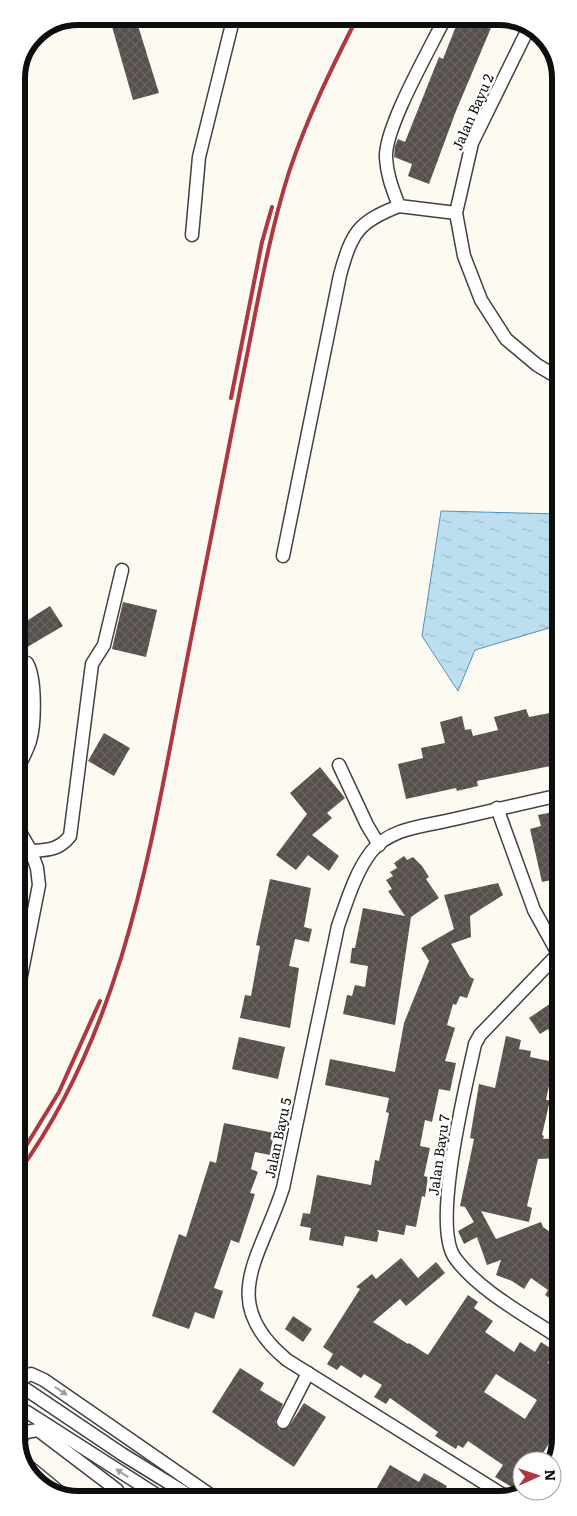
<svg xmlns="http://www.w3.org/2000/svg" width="577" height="1516" font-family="Literata,serif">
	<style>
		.water { fill: url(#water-ripples); stroke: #4b95bd }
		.building { fill: url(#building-cross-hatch); fill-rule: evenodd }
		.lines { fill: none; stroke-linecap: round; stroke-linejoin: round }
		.minor-casing { stroke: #414141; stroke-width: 15 }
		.minor { stroke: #fff; stroke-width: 12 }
		.rail { stroke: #ae3741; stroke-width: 4 }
		.oneway { fill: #9f9f9f }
		.labels { text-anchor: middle; stroke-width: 5; stroke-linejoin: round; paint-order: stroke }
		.street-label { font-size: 14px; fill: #0e0e0e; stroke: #fff }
		.rim { fill: none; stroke: #0e0e0e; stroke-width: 6 }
	</style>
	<defs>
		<pattern id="water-ripples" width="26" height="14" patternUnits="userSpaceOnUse" patternTransform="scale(1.25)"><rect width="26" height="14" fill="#bcdeef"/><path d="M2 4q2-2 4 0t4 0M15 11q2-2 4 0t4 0" fill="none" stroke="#a0bdcc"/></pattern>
		<pattern id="building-cross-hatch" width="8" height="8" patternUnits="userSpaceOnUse" patternTransform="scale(1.25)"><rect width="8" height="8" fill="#564f4c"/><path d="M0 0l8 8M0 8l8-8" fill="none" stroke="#696461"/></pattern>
	</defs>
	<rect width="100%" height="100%" fill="#fdfaf1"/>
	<!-- water -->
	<path class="water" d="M441,511L559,514V625L475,650L458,691L422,636Z"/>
	<!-- building -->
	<g class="building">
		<path d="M109,16H135L159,93L133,100Z"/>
		<path d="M460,16H496L456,111L429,184L408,176L412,164L394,157L395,146L398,139L405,142L439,57L443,59Z"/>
		<path d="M123,602L157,610L146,657L112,649Z"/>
		<path d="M50,606L63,626L17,653V627Z"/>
		<path d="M526,709L529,717L560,711V764L477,781L478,786L457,791L456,788L406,799L398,764L423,758L421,748L445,743L440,722L462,716L465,730L471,729L473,736L498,730L494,717Z"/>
		<path d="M104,733L130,748L114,776L88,761Z"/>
		<path d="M320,767L345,798L327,813L332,818L312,835L339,856L329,871L308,855L296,870L276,855L307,814L290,793Z"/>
		<path d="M558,811L560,878L542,882L530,829L541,826L538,815Z"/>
		<path d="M404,856L407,860L413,857L422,866L429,877L426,879L439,898L411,917L395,1025L343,1014L347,995L352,996L355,985L365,987L368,966L350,963L352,948H355L363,908L405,916L388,891L392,889L386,880L393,876L390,872L397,868L394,863Z"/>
		<path d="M270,879L311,888L304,927L312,929L309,942L295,939L289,966L299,968L290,1028L240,1018L245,995L251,996L260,946L256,945Z"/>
		<path d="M498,883L503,895L470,916L471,937L451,944L470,977L474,979L467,998L460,996L456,1005L453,1004L447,1025L455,1028L445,1061L456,1063L450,1091L439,1089L432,1122L425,1120L420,1146L430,1148L424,1176L428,1177L425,1197L422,1196L416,1227L406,1225L404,1235L377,1230L379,1233L377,1242L345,1236L343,1246L309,1240L311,1228L300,1226L303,1213L310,1214L317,1175L371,1185L375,1160L379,1161L389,1113L386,1112L389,1098L325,1085L330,1059L395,1072L404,1023L429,961L421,948L454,929L444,895Z"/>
		<path d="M560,997V1047L548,1029L540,1034L529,1018Z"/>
		<path d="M506,1036L521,1040L519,1049L531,1051L530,1057L554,1062L546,1100H550L542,1135L544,1136L543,1139L560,1138V1158L538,1159L527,1206L532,1208L529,1222L481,1211L496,1239L541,1222L543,1227L560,1239L561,1306L545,1295L548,1290L531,1278L524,1289L512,1281L496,1275L501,1260L487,1265L477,1237L464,1244L458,1231L474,1222L465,1207L460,1206L474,1139L470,1138L479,1084L495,1088Z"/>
		<path d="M239,1037L285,1047L278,1079L232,1069Z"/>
		<path d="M224,1123L274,1133L270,1155L255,1152L251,1169L258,1172L250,1193L255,1194L239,1243L231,1240L214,1288L223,1291L214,1319L195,1312L189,1329L152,1316L179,1234L186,1237L210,1161L216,1163Z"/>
		<path d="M401,1258L418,1278L436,1262L445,1273L406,1306L400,1299L373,1322L408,1344L409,1343L428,1355L468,1295L478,1302L474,1308L493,1321L485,1332L514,1352L520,1342L535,1352L541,1342L555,1351L548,1363L561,1371V1424L538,1461H522V1493L495,1477L503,1465L468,1441L463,1448L458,1445L456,1449L435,1436L438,1432L390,1398L386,1404L374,1397L382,1385L364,1374L361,1378L341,1365L337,1370L327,1364L333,1354L323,1347L360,1289L356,1287L372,1274L376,1279ZM496,1374L537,1400L525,1419L484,1392Z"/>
		<path d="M293,1316L312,1329L303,1342L285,1329Z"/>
		<path d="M240,1368L264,1383L260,1390L283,1404L275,1422L279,1429L288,1428L304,1403L326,1417L294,1467L212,1412Z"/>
		<path d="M390,1465L419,1482L424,1473L447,1486L441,1498H371Z"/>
	</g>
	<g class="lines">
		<defs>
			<g id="minor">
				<path d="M446,16C431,47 384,128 386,158C387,176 393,190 399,206L456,213"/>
				<path d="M529,27L472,143L456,213L464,256L481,300L506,339L537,365L559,378"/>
				<path d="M192,235L199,157L234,16"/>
				<path d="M283,556L340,275C352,232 358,222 399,206"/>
				<path d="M17,661L27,663C36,678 35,724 30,741C27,751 22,760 17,769"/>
				<path d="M339,765L367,825L379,845"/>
				<path d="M497,808L534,910L560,957"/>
				<path d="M17,827L31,851"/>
				<path d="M558,954L480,1035L475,1044C466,1086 431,1225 455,1258C479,1291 527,1316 561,1339"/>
				<path d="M18,991L39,885L37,868L31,851C48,850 59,850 70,836L92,664L104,645L122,570"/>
				<path d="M18,1380L31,1374L44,1380L216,1499"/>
				<path d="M18,1384L122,1454L195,1499"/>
				<path d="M18,1411L27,1412L163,1499"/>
				<path d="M283,1422L308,1373"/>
				<path d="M18,1441L26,1432L38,1430L117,1490L120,1499"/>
				<path d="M24,1463L64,1496"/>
				<path d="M508,1498L287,1360C216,1301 261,1258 283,1188L338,926C347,901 355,873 371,852C390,827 427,826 455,819C490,811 525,803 560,795"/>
			</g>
		</defs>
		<!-- minor casing -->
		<use href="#minor" class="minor-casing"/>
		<!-- minor -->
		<use href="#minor" class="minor"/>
		<!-- rail -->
		<g class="rail">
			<path d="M231,398L262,242L272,207"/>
			<path d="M18,1159L59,1092L100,1001"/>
			<path d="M18,1173C114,1041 145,880 175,722C197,606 220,490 243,375C257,307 268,238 289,172C307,118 332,67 358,16"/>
		</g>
	</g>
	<!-- one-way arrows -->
	<defs><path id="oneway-solid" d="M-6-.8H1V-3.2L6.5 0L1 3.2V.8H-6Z" transform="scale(1.25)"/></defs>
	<g class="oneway">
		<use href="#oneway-solid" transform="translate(61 1391) rotate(34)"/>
		<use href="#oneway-solid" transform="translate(122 1473) rotate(-147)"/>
	</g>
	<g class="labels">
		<!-- street labels -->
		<g class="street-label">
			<text transform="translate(473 112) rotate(-66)" y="5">Jalan Bayu 2</text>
			<text transform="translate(278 1138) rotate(-78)" y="5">Jalan Bayu 5</text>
			<text transform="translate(439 1155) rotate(-82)" y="5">Jalan Bayu 7</text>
		</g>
	</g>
	<!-- crop -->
	<path d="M0 0H577V1516H0ZM78 25H499A53 53 0 0 1 552 78V1438A53 53 0 0 1 499 1491H78A53 53 0 0 1 25 1438V78A53 53 0 0 1 78 25Z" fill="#fff" fill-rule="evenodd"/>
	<path class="rim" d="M78 25H499A53 53 0 0 1 552 78V1438A53 53 0 0 1 499 1491H78A53 53 0 0 1 25 1438V78A53 53 0 0 1 78 25Z"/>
	<!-- north arrow -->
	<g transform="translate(537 1476) rotate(87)"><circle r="24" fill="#ffffff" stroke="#9f9f9f"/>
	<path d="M0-4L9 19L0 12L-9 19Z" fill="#ae3741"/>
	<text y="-8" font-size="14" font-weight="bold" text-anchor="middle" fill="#0e0e0e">N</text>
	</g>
</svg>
